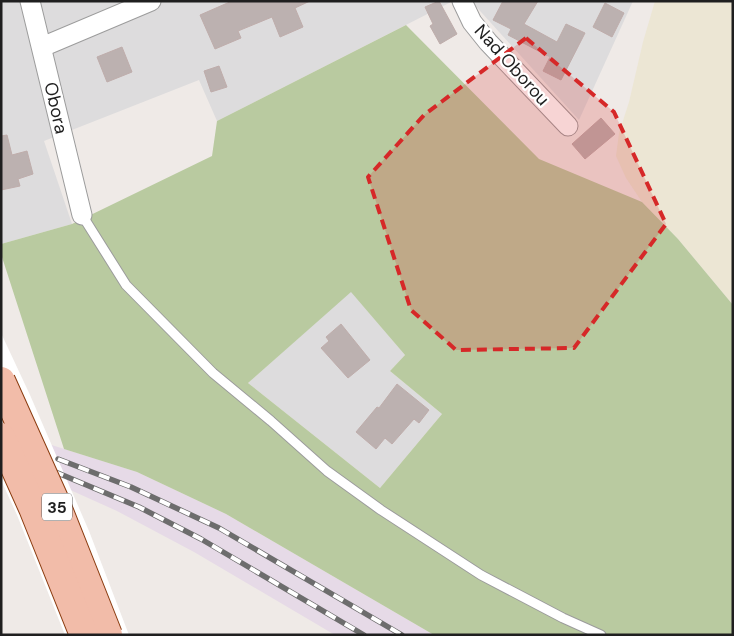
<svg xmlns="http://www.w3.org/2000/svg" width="734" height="636" font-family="'DM Sans',sans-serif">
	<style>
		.residential { fill: #dddcdd }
		.industrial { fill: #e6dae7 }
		.farmland { fill: #ece6d4 }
		.forest { fill: #b9caa0; fill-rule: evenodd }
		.pier { fill: #fff }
		.building { fill: #bcb1b0; stroke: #bfadab }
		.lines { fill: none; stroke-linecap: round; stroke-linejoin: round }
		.service-casing { stroke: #9c9c9c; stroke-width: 11 }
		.minor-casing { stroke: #9c9c9c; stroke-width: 21 }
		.service { stroke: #fff; stroke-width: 9 }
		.minor { stroke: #fff; stroke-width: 19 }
		.rail-casing { stroke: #6d6d6d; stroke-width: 5.5 }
		.rail { stroke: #fff; stroke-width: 4; stroke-dasharray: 11; stroke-linecap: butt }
		.primary-bridge-casing { stroke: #8b3c10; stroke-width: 30; stroke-linecap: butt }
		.primary-bridge { stroke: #f2bca9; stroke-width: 28 }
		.marked { fill: #d62828; fill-opacity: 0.2; stroke: #d62828; stroke-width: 4; stroke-dasharray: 10 6; stroke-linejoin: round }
		.labels { text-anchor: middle; stroke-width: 4.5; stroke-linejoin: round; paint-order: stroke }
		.shield { fill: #fff; stroke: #626262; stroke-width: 1 }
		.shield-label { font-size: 16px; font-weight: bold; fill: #1f1f1f }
		.street-label { font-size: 18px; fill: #1f1f1f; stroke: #fff }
	</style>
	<rect width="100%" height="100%" fill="#efeae7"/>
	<!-- residential -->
	<g class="residential">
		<path d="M1,1H453L217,121L199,80L44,141L72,224L1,244Z"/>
		<path d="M471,1H633L579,120Z"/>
		<path d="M351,291L405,355L390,371L442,414L380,488L248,383Z"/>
	</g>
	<!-- industrial -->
	<path class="industrial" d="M39,441L137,472L226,514L434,635H335L194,552L117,511L57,484Z"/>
	<!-- farmland -->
	<path class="farmland" d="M655,1H733V305L678,239L642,202L626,178L616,156L619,133L629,102L643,42Z"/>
	<!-- forest -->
	<path class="forest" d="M406,25L539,159L642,202L678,239L733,305V635H434L226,514L137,472L64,449L1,254V244L72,224L212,156L217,121ZM351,292L405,355L390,371L442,414L380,488L248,383Z"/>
	<!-- pier -->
	<path class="pier" d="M1,333L30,395L89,531L129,635H65L17,515L1,480Z"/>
	<!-- building -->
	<g class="building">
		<path d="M232,1H310L295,8L303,27L280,37L272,17L238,31L241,38L215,49L200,15Z"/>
		<path d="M439,1L457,34L440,44L430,26L433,24L425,7Z"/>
		<path d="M503,1H538L524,24L557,42L566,24L585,33L561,80L543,71L550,57L508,35L511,29L493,20Z"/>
		<path d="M605,3L624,13L612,37L593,27Z"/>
		<path d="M122,47L132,72L107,82L97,57Z"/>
		<path d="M219,66L227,87L211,92L204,71Z"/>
		<path d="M601,118L615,134L585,159L572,144Z"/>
		<path d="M7,135L12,155L27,151L33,174L18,179L20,186L1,190V136Z"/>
		<path d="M341,324L370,360L348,378L321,348L329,341L326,337Z"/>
		<path d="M397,384L429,410L419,423L414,419L392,444L385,438L376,449L356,432L377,407L379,408Z"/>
	</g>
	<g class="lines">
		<defs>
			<path id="service" d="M82,215L126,285L213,373L271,421L327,471L381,510L481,575L563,618L601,635"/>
			<g id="minor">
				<path d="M30,1L82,215"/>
				<path d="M462,1L472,22L488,42L568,126"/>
				<path d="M42,47L151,1"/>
			</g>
		</defs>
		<!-- service casing -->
		<use href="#service" class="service-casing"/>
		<!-- minor casing -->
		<use href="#minor" class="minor-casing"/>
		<!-- service -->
		<use href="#service" class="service"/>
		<!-- minor -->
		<use href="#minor" class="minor"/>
		<defs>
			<g id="rail">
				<path d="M58,459L131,487L219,528L402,635"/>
				<path d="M53,471L139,507L201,539L364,635"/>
			</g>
		</defs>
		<!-- rail casing -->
		<use href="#rail" class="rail-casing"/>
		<!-- rail -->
		<use href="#rail" class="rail"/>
		<defs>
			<g id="primary-bridge">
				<path d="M1,381L54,499L108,635"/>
				<path d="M1,437L33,508L84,635"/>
			</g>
		</defs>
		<!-- primary-bridge casing -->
		<use href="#primary-bridge" class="primary-bridge-casing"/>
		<!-- primary-bridge -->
		<use href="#primary-bridge" class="primary-bridge"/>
	</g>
	<!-- marked area -->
	<path class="marked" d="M526,38L614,112L666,224L574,348L456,350L411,310L368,177L424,115Z"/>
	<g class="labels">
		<!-- shield labels -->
		<rect class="shield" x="42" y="493.5" width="30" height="27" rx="4"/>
		<g class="shield-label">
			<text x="57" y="513">35</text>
		</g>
		<!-- street labels -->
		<g class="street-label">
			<text transform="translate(512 65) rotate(48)" y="6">Nad Oborou</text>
			<text transform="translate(56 108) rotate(77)" y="6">Obora</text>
		</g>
	</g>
	<!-- border -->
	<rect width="734" height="636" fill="none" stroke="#1f1f1f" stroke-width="5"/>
</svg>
